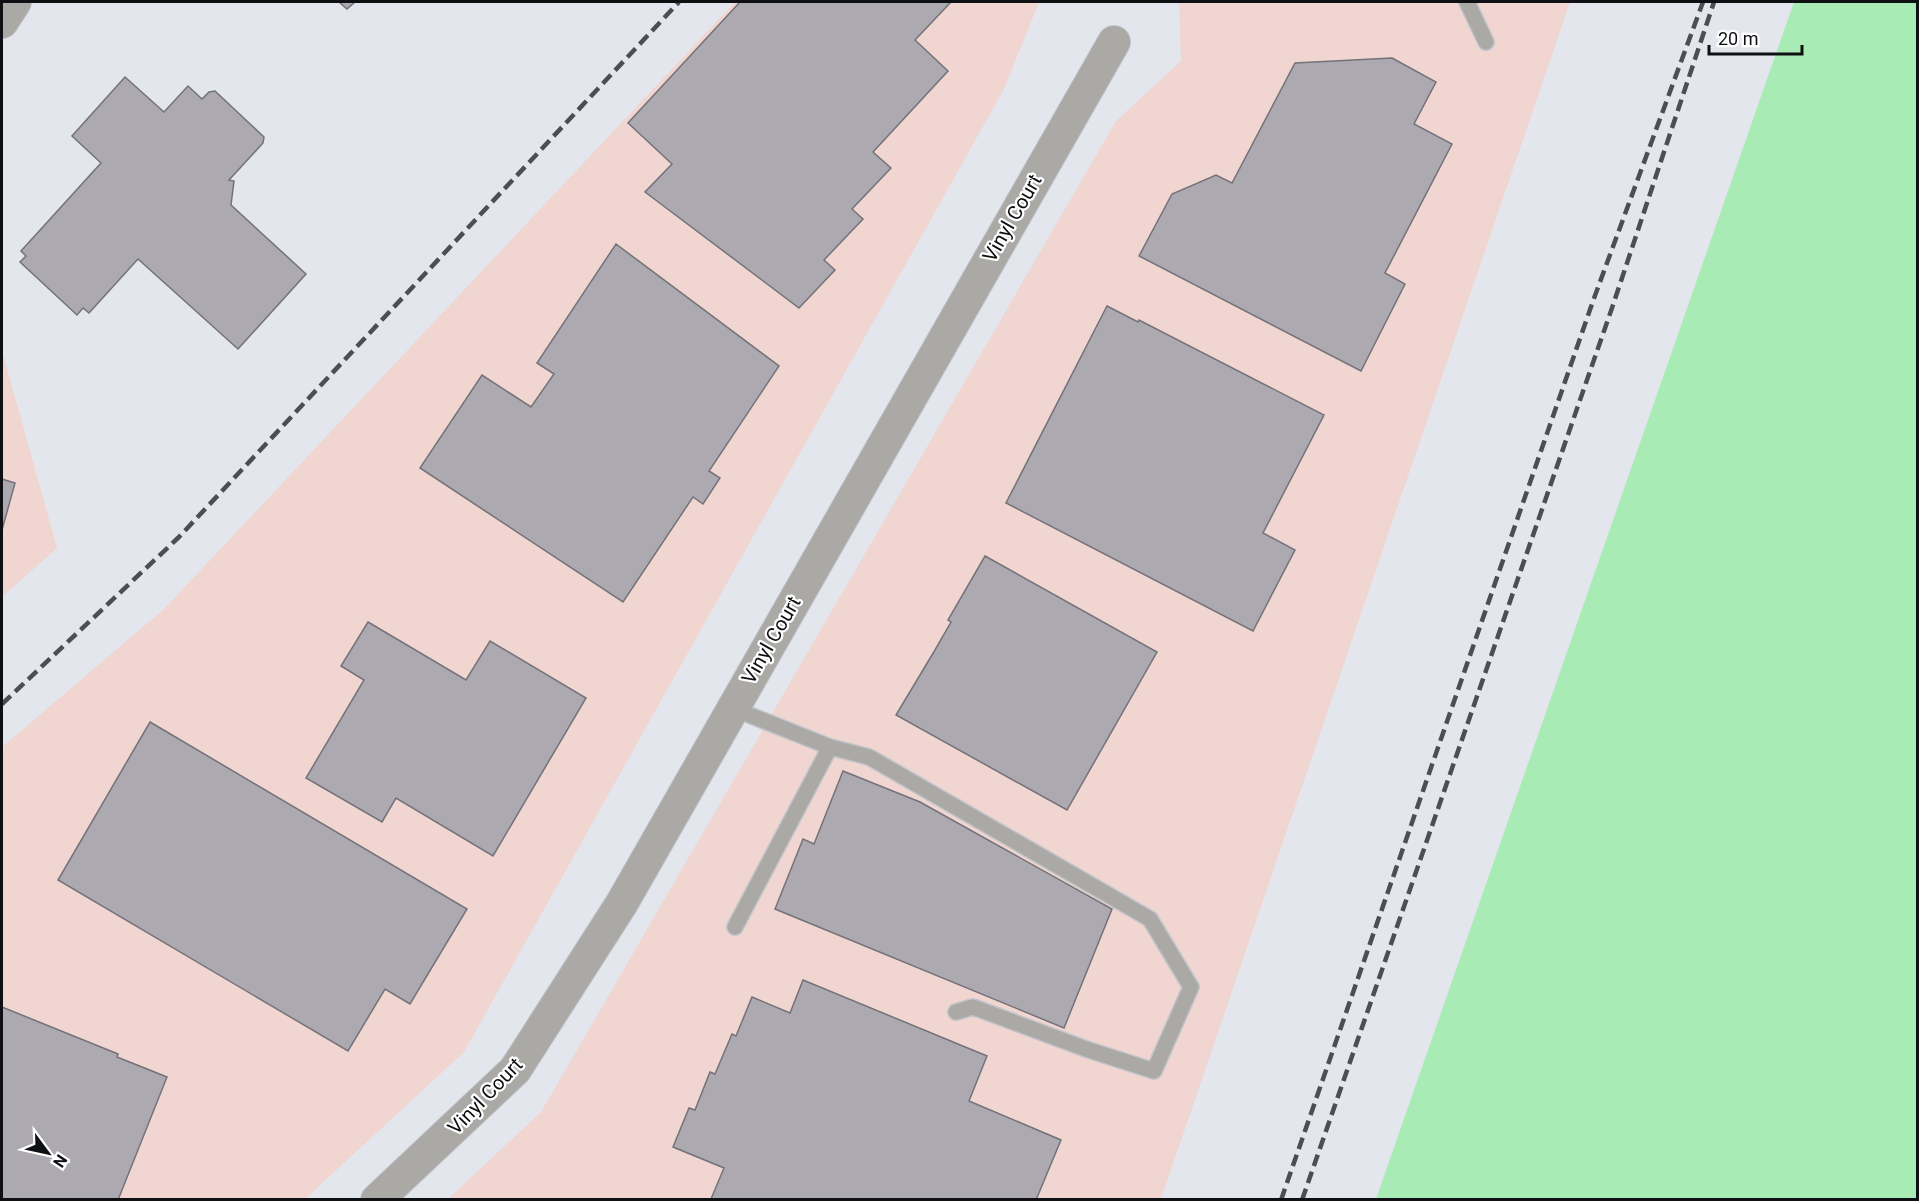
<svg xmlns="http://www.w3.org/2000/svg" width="1919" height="1201" font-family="Roboto,sans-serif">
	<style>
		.industrial { fill: #f0d5d0 }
		.green { fill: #a8ebb5 }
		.building { fill: #aca9b1; stroke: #747279; stroke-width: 1.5 }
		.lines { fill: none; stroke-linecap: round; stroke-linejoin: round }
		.lane-casing { stroke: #c1c4ca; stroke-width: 18 }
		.street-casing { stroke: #c1c4ca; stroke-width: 34 }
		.lane { stroke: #aba9a6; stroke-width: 15 }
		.street { stroke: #aba9a6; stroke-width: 32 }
		.rail { stroke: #4c4e52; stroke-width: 4.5; stroke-dasharray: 12 6; stroke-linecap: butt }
		.labels { text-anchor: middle; stroke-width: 4.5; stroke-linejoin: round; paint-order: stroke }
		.street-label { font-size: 20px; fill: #0f1013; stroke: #fff }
	</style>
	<rect width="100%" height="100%" fill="#e3e6ed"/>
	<!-- industrial -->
	<g class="industrial">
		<path d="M735,2H1039L1004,89L464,1052L305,1199H2V747L164,609Z"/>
		<path d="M1179,2H1570L1161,1199L447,1200L541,1112L1116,121L1181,61Z"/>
		<path d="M2,351L57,548L2,597Z"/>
	</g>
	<!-- green -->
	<path class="green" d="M1794,2H1917V1199H1376Z"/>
	<!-- building -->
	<g class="building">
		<path d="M339,2H355L347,9Z"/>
		<path d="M740,2H951L915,40L948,71L873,152L891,168L852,209L863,219L824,260L835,270L799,308L645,192L672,164L628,123Z"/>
		<path d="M1392,58L1436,82L1414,124L1452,144L1385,273L1405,284L1361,371L1139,256L1172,194L1216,175L1232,183L1295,63Z"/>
		<path d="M125,77L164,112L188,86L202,99L209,92L215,91L264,137L263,143L229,180L234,181L231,205L306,274L238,349L138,259L89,313L83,308L77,315L20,262L26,256L21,251L101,163L72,136Z"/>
		<path d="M616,244L779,366L709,471L720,478L703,504L693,497L623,602L420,468L482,375L531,407L554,374L537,363Z"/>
		<path d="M1107,306L1138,322L1139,320L1324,415L1263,533L1295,550L1253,631L1006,503Z"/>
		<path d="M2,479L15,483L2,530Z"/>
		<path d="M985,556L1157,652L1067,810L896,715L935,650L951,622L948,620Z"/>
		<path d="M368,622L466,680L490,641L586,698L493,856L396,798L382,822L306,778L364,680L341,666Z"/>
		<path d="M150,722L467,909L410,1004L385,989L348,1051L58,880Z"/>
		<path d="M843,771L920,802L1112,909L1064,1028L775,909L803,839L814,844Z"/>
		<path d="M803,980L987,1056L969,1101L1061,1140L1036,1200L711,1199L724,1168L673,1147L689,1108L695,1110L710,1072L715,1074L732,1034L736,1036L752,997L790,1013Z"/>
		<path d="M2,1007L118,1054L117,1057L167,1077L118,1200H2Z"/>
	</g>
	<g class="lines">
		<defs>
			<g id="lane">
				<path d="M1467,2L1486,42"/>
				<path d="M732,708L830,747L735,927"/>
				<path d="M830,747L869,757L1150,919L1191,987L1154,1071L1086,1049L973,1007L956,1012"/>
			</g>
			<g id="street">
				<path d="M2,22L15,2"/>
				<path d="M377,1200L515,1070L622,903L1114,42"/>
			</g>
		</defs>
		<!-- lane casing -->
		<use href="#lane" class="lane-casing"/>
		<!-- street casing -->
		<use href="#street" class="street-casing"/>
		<!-- lane -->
		<use href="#lane" class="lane"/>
		<!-- street -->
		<use href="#street" class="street"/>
		<!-- rail -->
		<g class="rail">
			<path d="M2,704L179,537L679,2"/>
			<path d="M1281,1200L1593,301L1703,2"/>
			<path d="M1302,1200L1612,308L1714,2"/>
		</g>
	</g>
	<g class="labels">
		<!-- street labels -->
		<g class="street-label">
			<text transform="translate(1012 218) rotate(-60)" y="7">Vinyl Court</text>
			<text transform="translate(771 640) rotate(-60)" y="7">Vinyl Court</text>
			<text transform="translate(485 1096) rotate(-46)" y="7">Vinyl Court</text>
		</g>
	</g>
	<!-- border -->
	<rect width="1919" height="1201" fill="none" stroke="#0f1013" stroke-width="6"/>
	<!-- north arrow -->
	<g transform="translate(48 1153) rotate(123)" stroke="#ffffff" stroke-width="4.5" paint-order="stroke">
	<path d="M0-4.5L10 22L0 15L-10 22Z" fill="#0f1013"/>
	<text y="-9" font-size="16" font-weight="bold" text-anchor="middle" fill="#0f1013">N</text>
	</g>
	<!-- scale -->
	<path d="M1709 45v9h93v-9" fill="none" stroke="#0f1013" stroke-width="3"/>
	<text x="1718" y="45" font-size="18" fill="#0f1013" stroke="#ffffff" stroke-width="4.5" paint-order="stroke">20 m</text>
</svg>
